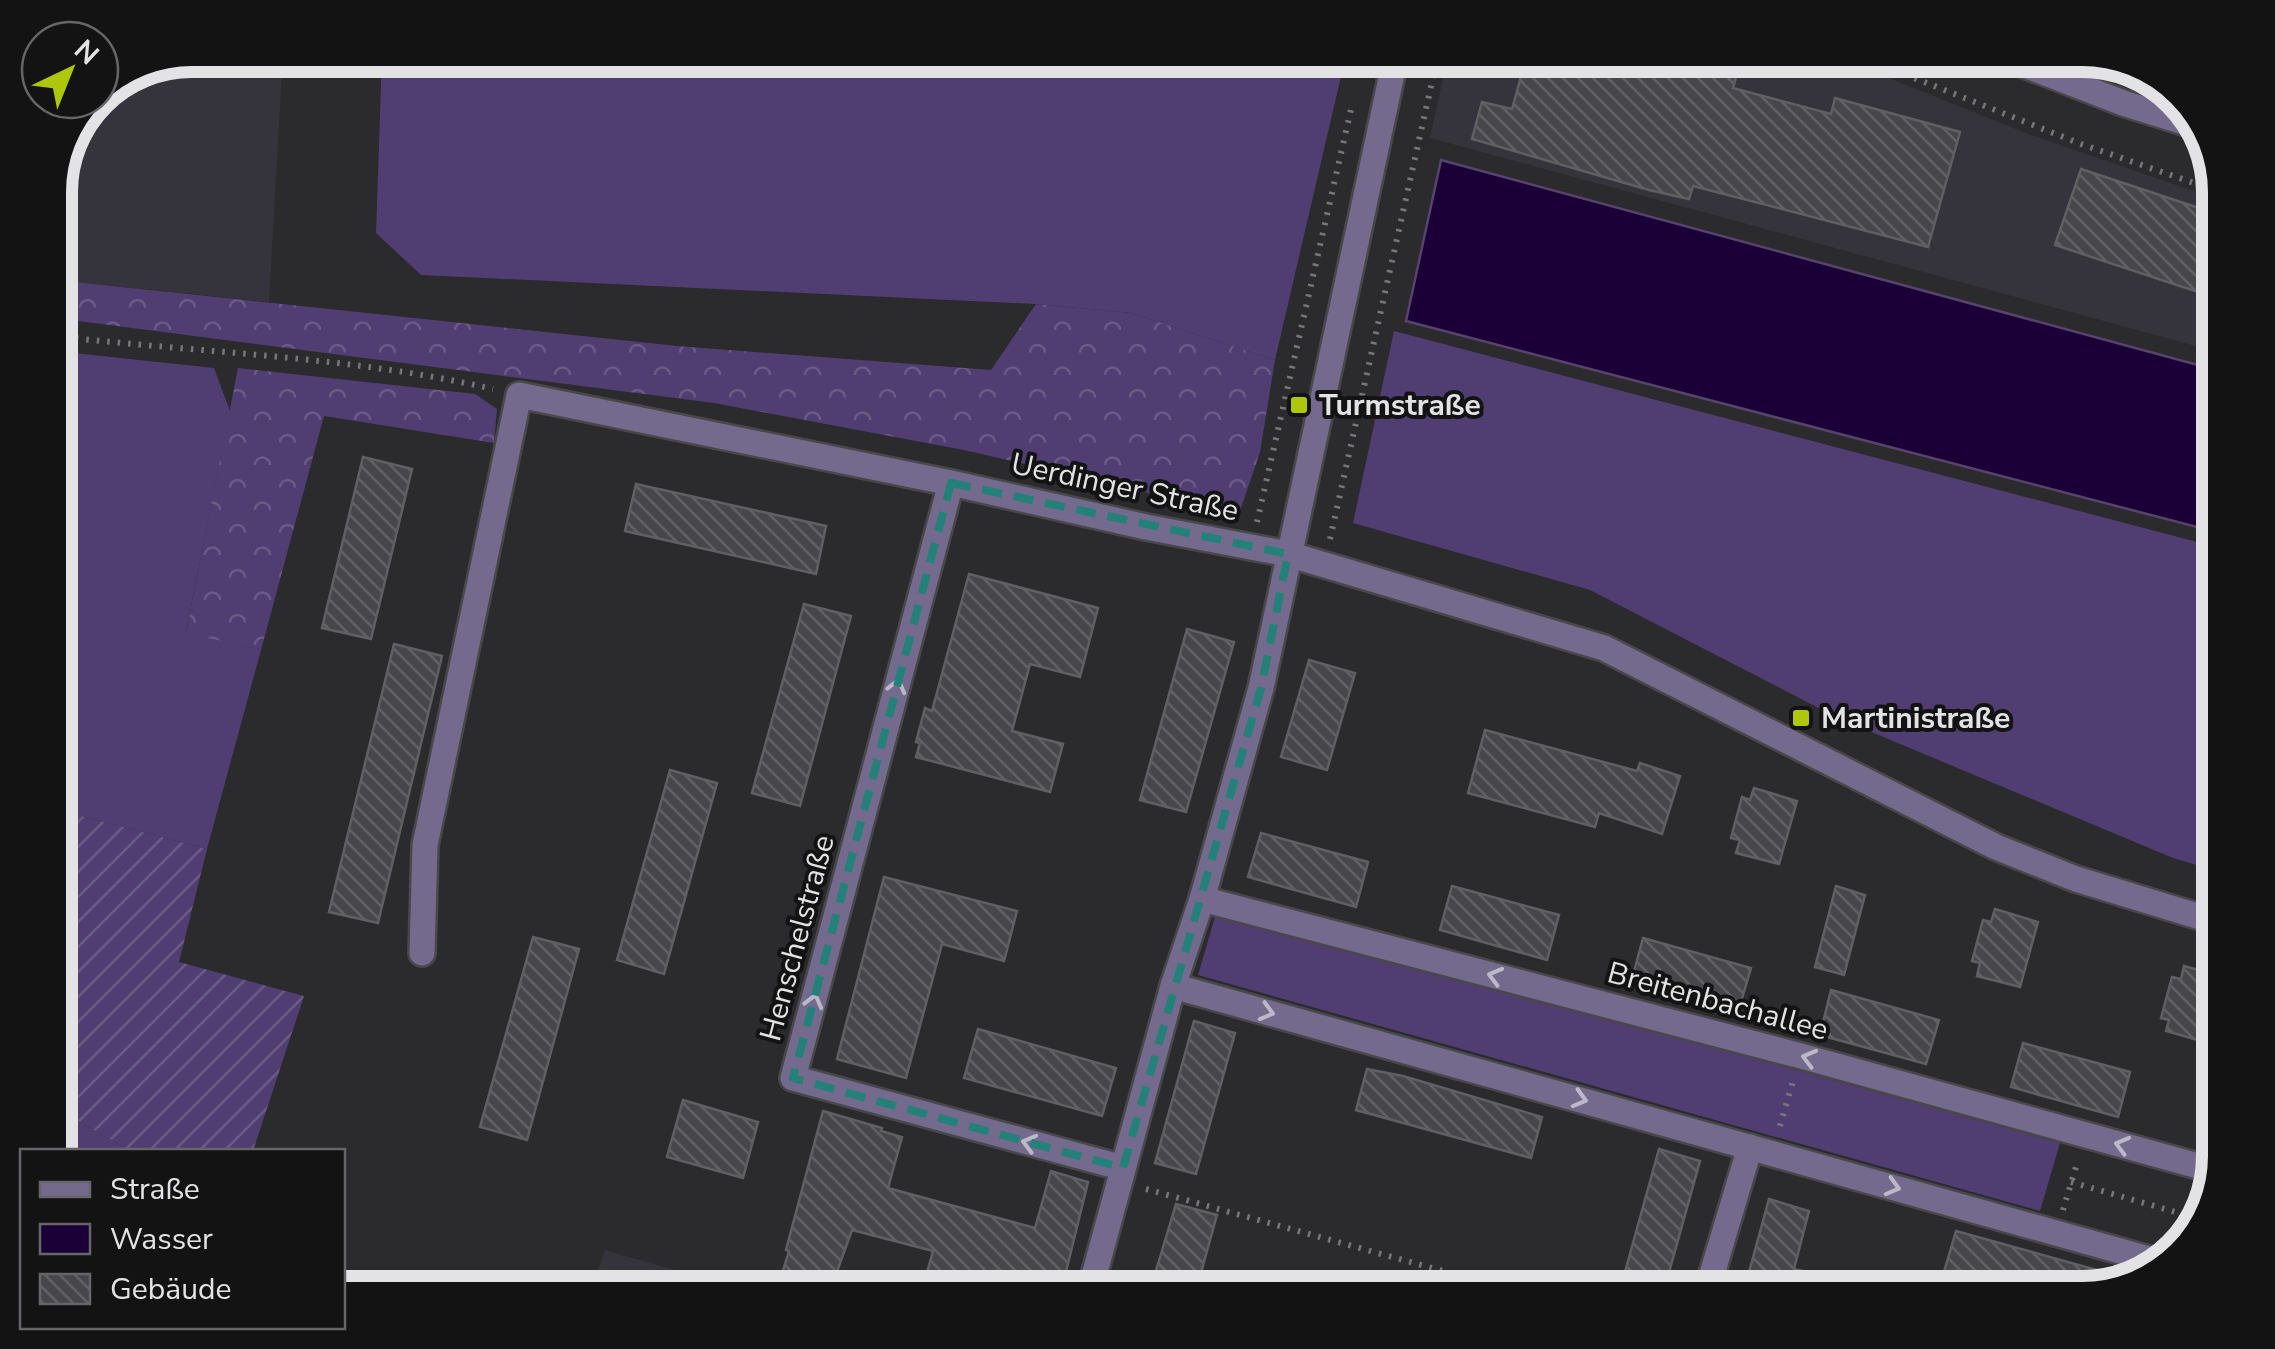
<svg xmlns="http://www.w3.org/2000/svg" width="2275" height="1349" font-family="'Nunito Sans',sans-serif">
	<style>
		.built { fill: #35333b }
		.grass { fill: #503e72 }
		.forest { fill: url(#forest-crowns) }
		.garden { fill: url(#garden-furrows) }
		.water { fill: #1b0038; stroke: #57446c; stroke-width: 2.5 }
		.building { fill: url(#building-back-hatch); stroke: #605f63; stroke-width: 2.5 }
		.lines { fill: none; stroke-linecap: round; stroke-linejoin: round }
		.minor-casing { stroke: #48484a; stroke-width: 30 }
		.path { stroke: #777779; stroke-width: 6; stroke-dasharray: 2.5 8; stroke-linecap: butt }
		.minor { stroke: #746a8d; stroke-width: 25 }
		.oneway { stroke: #bcb9c6 }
		.marked { fill: none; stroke: #24817a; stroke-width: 8; stroke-dasharray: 20 12; stroke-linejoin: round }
		.poi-dot { fill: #aec60c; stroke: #131314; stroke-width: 4 }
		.labels { text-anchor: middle; stroke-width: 8; stroke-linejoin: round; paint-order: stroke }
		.poi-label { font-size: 30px; font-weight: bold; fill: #e3e3e5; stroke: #131314; text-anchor: start }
		.street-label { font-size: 30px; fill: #e3e3e5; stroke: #131314 }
		.rim { fill: none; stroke: #e3e3e5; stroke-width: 12 }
	</style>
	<defs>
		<pattern id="forest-crowns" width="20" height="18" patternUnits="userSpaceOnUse" patternTransform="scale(2.5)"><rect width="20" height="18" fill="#503e72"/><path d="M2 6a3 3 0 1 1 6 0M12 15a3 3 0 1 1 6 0" fill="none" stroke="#695a86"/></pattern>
		<pattern id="garden-furrows" width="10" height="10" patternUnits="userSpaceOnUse" patternTransform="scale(2.5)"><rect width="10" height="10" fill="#503e72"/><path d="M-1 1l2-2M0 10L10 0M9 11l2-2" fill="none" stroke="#695a86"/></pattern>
		<pattern id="building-back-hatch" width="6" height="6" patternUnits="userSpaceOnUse" patternTransform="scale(2.5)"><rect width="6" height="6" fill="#47464a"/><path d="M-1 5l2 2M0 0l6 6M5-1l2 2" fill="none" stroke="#616164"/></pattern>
	</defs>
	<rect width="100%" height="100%" fill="#2b2a2d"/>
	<!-- built -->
	<g class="built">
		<path d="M193,55H283L269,302L55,280V184L94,100H100V93Z"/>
		<path d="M1448,55H1832L2031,135L2220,200V334L2214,351L1430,138Z"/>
		<path d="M605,1250L758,1294H590Z"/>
	</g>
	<!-- grass -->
	<g class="grass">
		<path d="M382,55H1346L1275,360L1131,313L1036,304L421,275L376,233Z"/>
		<path d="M1394,331L2220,548V872L2173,858L1838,718L1590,590L1353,523Z"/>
		<path d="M55,351L214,368L230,411L186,632L261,650L207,849L70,813L73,784L55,781Z"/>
		<path d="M1217,910L2060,1143L2040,1211L1198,975Z"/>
		<path d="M55,1108L131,1151H55Z"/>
	</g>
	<!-- forest -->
	<g class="forest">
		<path d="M55,280L677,346L991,370L1036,304L1131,313L1275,360L1260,452L1239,514L964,450L714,403L55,318Z"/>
		<path d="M238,368L475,394L497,409L494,443L324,416L261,650L186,633Z"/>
	</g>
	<!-- garden -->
	<path class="garden" d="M55,809L207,849L179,962L304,996L253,1151H131L55,1108Z"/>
	<!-- water -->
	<path class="water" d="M1441,160L2220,371V533L1406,321Z"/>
	<!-- building -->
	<g class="building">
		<path d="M1527,55H1742L1733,88L1831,114L1835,98L1960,132L1928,247L1693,186L1689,199L1649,190L1472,139L1482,102L1512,109Z"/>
		<path d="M2081,169L2220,215V247L2204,294L2055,245Z"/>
		<path d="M363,457L412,469L371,639L322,628Z"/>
		<path d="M636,484L826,526L816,574L625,531Z"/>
		<path d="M969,574L1098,608L1080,677L1030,664L1012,731L1063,744L1050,792L916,757L920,743L916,742L925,708L932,711Z"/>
		<path d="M804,604L851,616L800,806L752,793Z"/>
		<path d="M1187,629L1234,642L1186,812L1140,800Z"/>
		<path d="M394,644L442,656L378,923L329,912Z"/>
		<path d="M1309,660L1355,673L1327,770L1281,757Z"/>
		<path d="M1485,730L1637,771L1640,763L1680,776L1662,834L1599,813L1595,827L1468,793Z"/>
		<path d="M670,770L717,783L664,974L617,960Z"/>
		<path d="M1754,788L1797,801L1779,864L1736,853L1740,840L1731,838L1742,797L1750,800Z"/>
		<path d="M1261,833L1368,862L1356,907L1248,877Z"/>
		<path d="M884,877L1017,911L1004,961L942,944L906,1078L837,1059Z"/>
		<path d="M1452,886L1559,915L1547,960L1440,930Z"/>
		<path d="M1836,886L1865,895L1844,975L1815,967Z"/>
		<path d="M1995,909L2038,922L2020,987L1977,976L1980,963L1972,961L1983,920L1991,922Z"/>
		<path d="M533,937L579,949L527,1140L480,1127Z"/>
		<path d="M1643,938L1751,968L1738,1012L1631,983Z"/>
		<path d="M2184,966L2220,976V1003L2208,1043L2166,1031L2169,1020L2161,1018L2172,977L2181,979Z"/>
		<path d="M1831,990L1939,1020L1926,1064L1820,1035Z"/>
		<path d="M1194,1021L1235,1033L1196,1174L1155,1163Z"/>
		<path d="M978,1029L1116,1068L1102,1116L964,1078Z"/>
		<path d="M2023,1043L2130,1072L2118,1117L2011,1087Z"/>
		<path d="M1367,1069L1403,1076L1542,1117L1531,1158L1356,1110Z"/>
		<path d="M683,1100L758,1122L743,1178L667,1157Z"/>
		<path d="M823,1111L882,1128L881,1131L902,1137L888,1188L1035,1228L1051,1171L1088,1182L1063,1284L1036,1277L1033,1294H921L933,1251L852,1230L831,1288L782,1274L789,1251L786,1250Z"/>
		<path d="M1659,1149L1700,1161L1663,1294H1635L1620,1290Z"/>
		<path d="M1769,1199L1809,1211L1794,1269L1806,1272L1800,1294H1743Z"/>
		<path d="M1176,1204L1217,1215L1195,1294H1149Z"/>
		<path d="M1956,1231L2097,1270L2090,1292L2024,1294L1944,1272Z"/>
	</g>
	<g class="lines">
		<defs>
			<g id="minor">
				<path d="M1999,55L2123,103L2203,128"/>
				<path d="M951,483L793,1078L1123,1168"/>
				<path d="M1202,899L1801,1056L2216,1171"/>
				<path d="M422,953L425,845L519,395L951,483L1146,527L1288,554L1604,648L1996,847L2076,879L2220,923"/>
				<path d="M1173,986L2163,1263"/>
				<path d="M1089,1294L1173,986L1202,899L1261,688L1396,55"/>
				<path d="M1706,1294L1750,1147"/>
			</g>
		</defs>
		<!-- minor casing -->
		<use href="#minor" class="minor-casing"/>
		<!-- path -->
		<g class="path">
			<path d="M1856,55L2081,144L2220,192"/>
			<path d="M1358,73L1362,55"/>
			<path d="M55,336C201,353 350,356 493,389"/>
			<path d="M1257,522L1352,105"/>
			<path d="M1330,539L1438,55"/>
			<path d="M1780,1126L1793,1081"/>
			<path d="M2071,1182L2203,1220"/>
			<path d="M1146,1189L1526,1294"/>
			<path d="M2063,1210L2078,1160"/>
		</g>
		<!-- minor -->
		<use href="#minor" class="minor"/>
	</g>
	<!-- one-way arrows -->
	<defs><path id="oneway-chevron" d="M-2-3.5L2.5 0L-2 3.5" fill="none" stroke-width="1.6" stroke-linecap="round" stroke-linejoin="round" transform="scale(2.5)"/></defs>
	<g class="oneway">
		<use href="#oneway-chevron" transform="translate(897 686) rotate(-75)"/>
		<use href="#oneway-chevron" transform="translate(1495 976) rotate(-165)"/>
		<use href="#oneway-chevron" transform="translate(814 1001) rotate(-75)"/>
		<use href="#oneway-chevron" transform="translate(1267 1012) rotate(16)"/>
		<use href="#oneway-chevron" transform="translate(1809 1058) rotate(-165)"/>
		<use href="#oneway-chevron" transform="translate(1580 1099) rotate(16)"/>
		<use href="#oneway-chevron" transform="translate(1029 1143) rotate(-165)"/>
		<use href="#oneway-chevron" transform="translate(2122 1145) rotate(-165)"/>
		<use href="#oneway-chevron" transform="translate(1893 1187) rotate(16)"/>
	</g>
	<!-- marked area -->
	<path class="marked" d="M951,483L1288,554L1261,688L1123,1168L793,1078Z"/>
	<!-- markers -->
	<g class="poi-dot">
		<rect x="1289" y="395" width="20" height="20" rx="5"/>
		<rect x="1791" y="708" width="20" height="20" rx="5"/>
	</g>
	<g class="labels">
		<!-- poi labels -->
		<g class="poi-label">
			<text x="1319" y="415">Turmstraße</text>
			<text x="1821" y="728">Martinistraße</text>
		</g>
		<!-- street labels -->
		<g class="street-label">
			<text transform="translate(1125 487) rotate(12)" y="10">Uerdinger Straße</text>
			<text transform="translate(797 938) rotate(-75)" y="10">Henschelstraße</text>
			<text transform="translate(1718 1001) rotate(15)" y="10">Breitenbachallee</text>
		</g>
	</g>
	<!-- crop -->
	<path d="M0 0H2275V1349H0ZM192 72H2082A120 120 0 0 1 2202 192V1156A120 120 0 0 1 2082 1276H192A120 120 0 0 1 72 1156V192A120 120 0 0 1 192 72Z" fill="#131314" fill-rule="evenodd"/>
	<path class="rim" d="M192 72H2082A120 120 0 0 1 2202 192V1156A120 120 0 0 1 2082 1276H192A120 120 0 0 1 72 1156V192A120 120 0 0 1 192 72Z"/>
	<!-- legend -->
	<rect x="20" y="1149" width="325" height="180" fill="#131314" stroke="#666668" stroke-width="2.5"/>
	<rect x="40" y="1182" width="50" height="15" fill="#746a8d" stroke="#666668" stroke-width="2.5"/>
	<text x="110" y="1199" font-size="30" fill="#e3e3e5">Straße</text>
	<rect x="40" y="1224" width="50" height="30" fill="#1b0038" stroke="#666668" stroke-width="2.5"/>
	<text x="110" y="1249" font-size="30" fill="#e3e3e5">Wasser</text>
	<rect x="40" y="1274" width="50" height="30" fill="url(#building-back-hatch)" stroke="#666668" stroke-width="2.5"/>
	<text x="110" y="1299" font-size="30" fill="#e3e3e5">Gebäude</text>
	<!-- north arrow -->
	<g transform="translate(70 70) rotate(43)"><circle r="48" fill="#131314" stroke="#666668" stroke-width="2.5"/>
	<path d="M0-8L18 38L0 25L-18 38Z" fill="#aec60c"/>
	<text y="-15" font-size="28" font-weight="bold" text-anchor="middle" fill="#e3e3e5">N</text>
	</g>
</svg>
